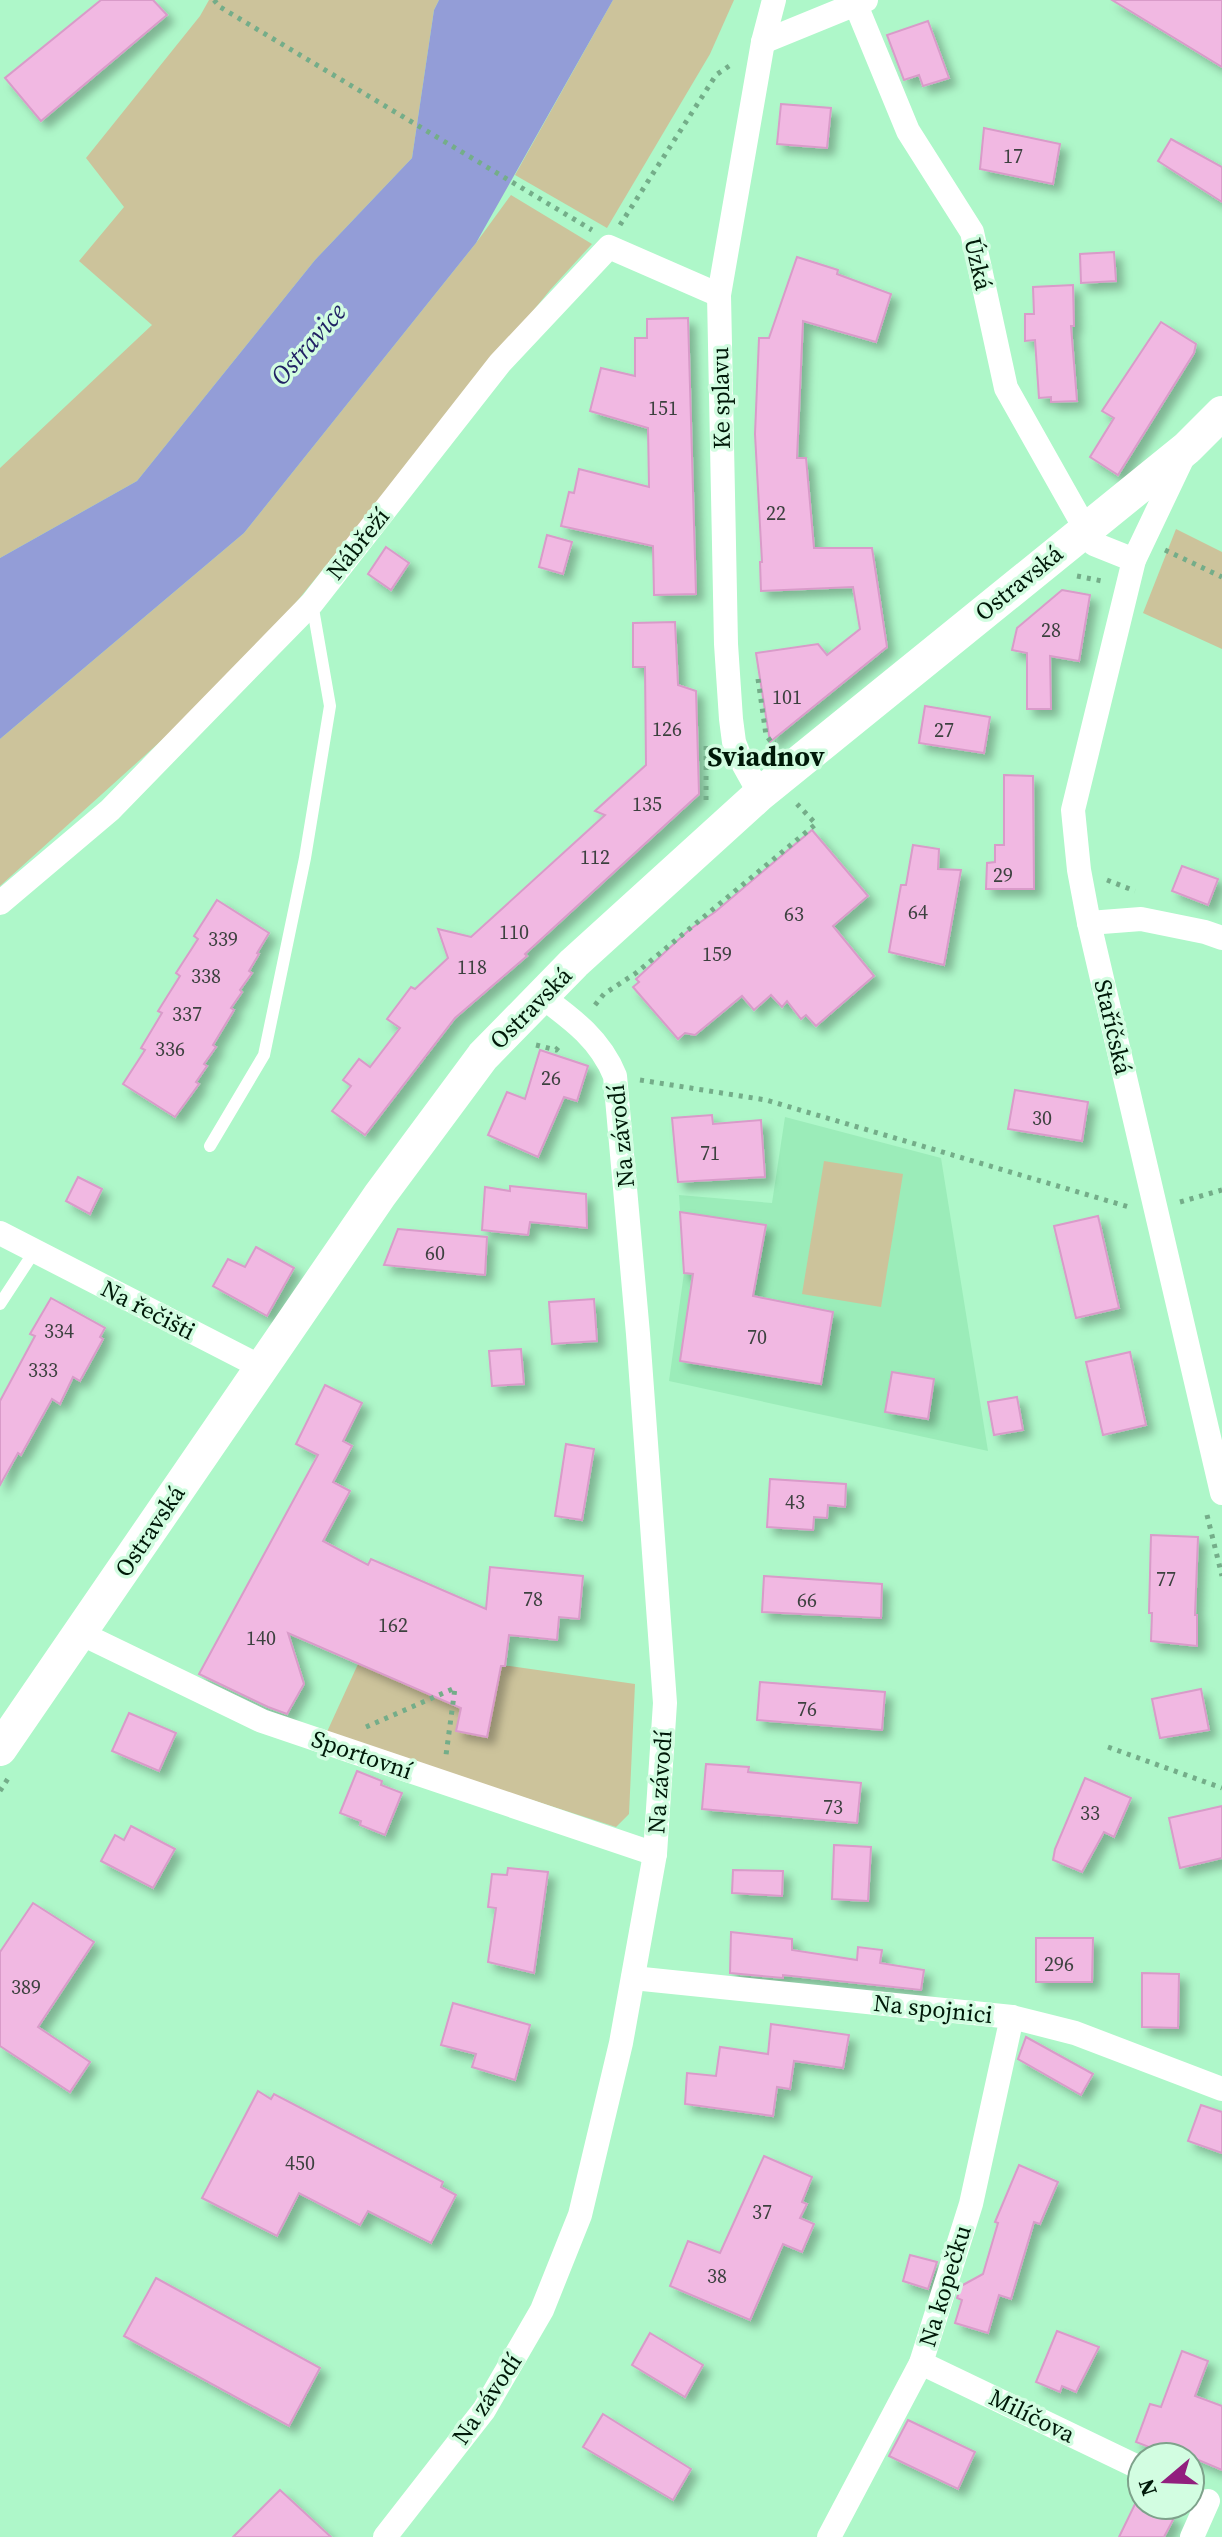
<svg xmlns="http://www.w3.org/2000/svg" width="1222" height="2537" font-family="'Source Serif 4',serif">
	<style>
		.built { fill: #9becb9 }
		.green { fill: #ccc39b }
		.water { fill: #939dd7 }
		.building { fill: #f1b8e2; stroke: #d99bc9; stroke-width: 2; filter: url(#shadow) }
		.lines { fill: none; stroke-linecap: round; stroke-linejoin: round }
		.path { stroke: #74ad89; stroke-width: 5; stroke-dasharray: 4 6; stroke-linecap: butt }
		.lane { stroke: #fff; stroke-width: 12 }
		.street { stroke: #fff; stroke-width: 24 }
		.secondary { stroke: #fff; stroke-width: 34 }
		.labels { text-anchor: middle; stroke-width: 7; stroke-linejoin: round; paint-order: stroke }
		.number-label { font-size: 20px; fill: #3c413f }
		.street-label { font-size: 24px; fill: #001909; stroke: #d2fde1 }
		.water-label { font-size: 26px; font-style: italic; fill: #212264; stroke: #d2fde1 }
		.quarter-label { font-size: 28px; font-weight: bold; fill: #001909; stroke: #d2fde1 }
	</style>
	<defs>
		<filter id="shadow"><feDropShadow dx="7" dy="7" stdDeviation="4" flood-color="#0004"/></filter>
	</defs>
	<rect width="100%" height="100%" fill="#aef7c9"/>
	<!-- built -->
	<path class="built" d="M785,1117L941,1158L988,1451L669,1381L684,1273L679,1195L772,1203Z"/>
	<!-- green -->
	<g class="green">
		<path d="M209,0H439L434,10L412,158L315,260L137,481L0,558V468L152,325L79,261L124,207L86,158L200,16Z"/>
		<path d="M613,0H734L710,54L607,228L515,175Z"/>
		<path d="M511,195L592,244L550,290L294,605L213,694L0,886V739L244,533L476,243Z"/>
		<path d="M1176,529L1222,552V649L1143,613Z"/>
		<path d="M824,1161L903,1174L881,1307L802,1294Z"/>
		<path d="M460,1659L635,1684L629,1814L616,1827L326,1734L358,1664L425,1693Z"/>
	</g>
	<!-- water -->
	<path class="water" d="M439,0H613L476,243L244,533L0,739V558L137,481L315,260L412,158L434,10Z"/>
	<!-- building -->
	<g class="building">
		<path d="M101,0H153L167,15L41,121L5,78Z"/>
		<path d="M1112,0H1222V67L1158,28Z"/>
		<path d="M928,21L949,78L923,86L919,75L904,80L887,35Z"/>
		<path d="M781,104L831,108L827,148L777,144Z"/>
		<path d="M984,128L1060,144L1053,184L980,169Z"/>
		<path d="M1171,139L1222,167V202L1158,161Z"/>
		<path d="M1114,252L1116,281L1081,283L1080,254Z"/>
		<path d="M797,257L838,270L837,274L891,294L876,342L803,321L797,458H806L814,548H872L887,647L770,742L756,653L818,644L827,655L860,629L853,587L761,591L760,562H762L755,434L759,338H769Z"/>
		<path d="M1073,285L1074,326H1071L1077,401L1051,402V397L1039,398L1035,340L1025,341V314H1034L1033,287Z"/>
		<path d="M688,318L696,594L654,595L653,546L561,526L569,492L574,493L579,469L649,487L648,428L590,411L601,368L635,376V338H647V319Z"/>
		<path d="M1161,322L1196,344L1194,353L1118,475L1090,457L1114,418L1102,411Z"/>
		<path d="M547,535L572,542L563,574L539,567Z"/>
		<path d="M386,547L409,563L391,590L368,574Z"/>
		<path d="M1062,590L1090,595L1079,661L1050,656L1051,709H1027V653L1012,650L1017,628Z"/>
		<path d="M675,622L678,685L696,691L699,794L525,954L527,956L455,1018L365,1135L332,1111L351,1086L343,1080L359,1059L370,1067L400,1028L387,1019L411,987L415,989L448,958L438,929L471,937L605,815L595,811L646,765L645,667H633V623Z"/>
		<path d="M925,706L990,717L984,753L919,743Z"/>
		<path d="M1004,775L1033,776L1034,889H986L987,863L995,862V845H1004Z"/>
		<path d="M812,830L868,896L833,926L874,976L816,1026L806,1015L801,1019L787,1001L782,1007L771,995L754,1010L742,996L695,1035L685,1033L678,1039L633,987L639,982L636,979L689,930L715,912Z"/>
		<path d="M913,845L939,849L938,869L961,870L944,965L889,952L901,885H906Z"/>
		<path d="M1182,866L1218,879L1208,905L1172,891Z"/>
		<path d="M217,900L269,933L257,953L259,954L249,971L252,973L240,990L242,992L231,1008L234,1010L213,1045L216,1047L204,1064L207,1066L196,1082L199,1084L175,1117L123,1084L145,1050L141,1048L162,1013L158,1011L180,976L176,973L198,939L194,936Z"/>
		<path d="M540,1050L588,1066L577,1101L564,1097L538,1157L488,1135L507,1092L525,1099Z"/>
		<path d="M1015,1090L1088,1102L1082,1141L1008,1129Z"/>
		<path d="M712,1115L713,1124L761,1120L765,1177L678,1182L672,1118Z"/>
		<path d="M78,1177L102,1189L90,1214L66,1201Z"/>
		<path d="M510,1186L586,1194L587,1228L530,1222L528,1235L482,1230L485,1187L510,1191Z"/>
		<path d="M680,1212L766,1225L753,1296L833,1312L821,1384L680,1361L693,1274L684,1273Z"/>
		<path d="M1098,1216L1119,1308L1076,1318L1054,1226Z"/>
		<path d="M398,1229L487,1237L485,1275L384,1265Z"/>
		<path d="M256,1247L294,1268L267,1316L213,1286L228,1259L245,1267Z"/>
		<path d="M51,1298L105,1328L100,1337L103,1339L80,1381L73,1377L60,1404L52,1399L21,1455L18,1453L0,1485V1401L35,1336L30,1334Z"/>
		<path d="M594,1299L597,1341L552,1344L549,1302Z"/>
		<path d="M521,1349L524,1384L492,1386L489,1351Z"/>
		<path d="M1130,1352L1146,1425L1103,1435L1086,1362Z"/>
		<path d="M892,1372L934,1379L928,1419L885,1412Z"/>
		<path d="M325,1385L362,1403L343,1441L352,1446L333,1482L350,1491L323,1541L368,1565L371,1559L486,1609L490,1567L583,1576L579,1619L559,1617L557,1640L509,1635L505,1666H501L487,1737L456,1731L461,1708L288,1633L304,1684L287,1714L268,1707L199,1674L318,1455L296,1444Z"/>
		<path d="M1017,1397L1023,1430L994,1435L988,1402Z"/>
		<path d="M566,1444L594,1449L582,1520L555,1516Z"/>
		<path d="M770,1479L846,1484L845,1507L828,1505L827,1518L814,1517L813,1530L767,1527Z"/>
		<path d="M1151,1535L1198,1537L1195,1615H1197V1646L1151,1641L1152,1613H1149Z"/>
		<path d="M764,1576L882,1584L881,1618L762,1612Z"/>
		<path d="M760,1682L885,1692L882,1730L757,1720Z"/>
		<path d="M1201,1689L1209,1730L1160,1738L1152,1699Z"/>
		<path d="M129,1713L176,1733L159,1771L112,1751Z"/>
		<path d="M706,1764L749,1767L748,1772L861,1783L857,1823L702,1809Z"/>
		<path d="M357,1771L382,1781L381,1785L402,1793L385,1835L360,1825L361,1821L340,1813Z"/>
		<path d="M1085,1778L1131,1798L1114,1837L1104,1832L1082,1872L1053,1860L1055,1849Z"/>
		<path d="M1222,1806V1858L1180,1868L1169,1818Z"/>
		<path d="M131,1826L175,1849L153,1888L101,1861L115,1835L124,1840Z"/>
		<path d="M834,1845L871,1847L868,1901L832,1899Z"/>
		<path d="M508,1868L548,1872L534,1973L488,1962L496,1908L488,1907L492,1874L507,1875Z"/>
		<path d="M733,1870L783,1871L782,1896L732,1893Z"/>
		<path d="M33,1903L94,1942L38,2027L90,2062L70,2092L0,2046V1952Z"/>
		<path d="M731,1932L792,1939V1950L857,1960L858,1947L882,1950L880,1963L924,1970L921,1990L783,1975V1978L730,1973Z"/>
		<path d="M1036,1938H1093L1092,1982H1036Z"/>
		<path d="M1142,1973L1179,1974L1178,2028L1142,2027Z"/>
		<path d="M453,2003L530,2025L515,2080L472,2067L476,2054L441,2045Z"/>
		<path d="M771,2024L849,2035L843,2068L794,2061L790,2089L777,2087L773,2116L685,2104L687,2073L716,2076L720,2047L768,2054Z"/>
		<path d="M1026,2037L1093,2074L1081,2095L1018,2059Z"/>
		<path d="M258,2091L271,2099L274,2094L443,2182L441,2187L456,2195L431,2243L368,2211L360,2225L299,2193L277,2236L202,2198Z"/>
		<path d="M1201,2105L1222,2112V2153L1188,2141Z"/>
		<path d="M764,2156L812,2177L802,2202L807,2204L800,2218L814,2224L802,2252L783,2244L750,2320L670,2286L688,2241L720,2253Z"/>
		<path d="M1019,2165L1058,2182L1040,2224L1034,2222L1011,2299L999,2295L988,2333L955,2323L962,2300L957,2298L961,2286L983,2274L998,2223L995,2222Z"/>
		<path d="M910,2255L937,2262L928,2289L903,2281Z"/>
		<path d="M156,2278L320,2368L289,2426L124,2336Z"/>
		<path d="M1057,2331L1099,2347L1076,2392L1062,2386L1060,2392L1036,2382Z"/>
		<path d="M650,2333L703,2365L685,2397L632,2365Z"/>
		<path d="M1182,2351L1208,2361L1195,2396L1222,2406V2470L1175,2450L1172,2456L1136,2442L1150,2404L1161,2407Z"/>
		<path d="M603,2414L691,2469L673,2500L583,2447Z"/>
		<path d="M908,2420L975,2452L958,2489L889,2456Z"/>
		<path d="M280,2490L331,2537H233Z"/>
		<path d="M1137,2500L1142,2502V2505H1147L1174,2518L1164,2537H1119Z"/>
	</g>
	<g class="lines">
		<!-- path -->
		<g class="path">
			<path d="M214,0L220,7L592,230"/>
			<path d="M620,225L716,75L732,64"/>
			<path d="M1165,550L1222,577"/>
			<path d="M1077,576L1102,581"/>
			<path d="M758,679L766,735L772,743H776"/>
			<path d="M706,746V800"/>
			<path d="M1107,880L1135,891"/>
			<path d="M595,1005L604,994L636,973L816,824L797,804"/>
			<path d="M536,1045L556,1050L562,1043"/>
			<path d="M640,1080L766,1100L1129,1207"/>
			<path d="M1180,1202L1222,1190"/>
			<path d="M1207,1515L1222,1576"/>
			<path d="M366,1727L455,1688L446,1755"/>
			<path d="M1108,1747L1222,1788"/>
			<path d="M0,1791L9,1777"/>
		</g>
		<!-- lane -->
		<g class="lane">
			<path d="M210,1146L264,1055L305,858L330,706L312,603"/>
			<path d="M0,1304L34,1252"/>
		</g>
		<!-- street -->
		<g class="street">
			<path d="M856,5L908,131L972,232L1006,388L1094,544L1134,560"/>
			<path d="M763,42L866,0"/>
			<path d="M1184,455L1134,560L1073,810L1079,870L1089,923L1222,1493"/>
			<path d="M760,794L741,760L734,742L731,719L726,644L719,295L763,42L774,0"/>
			<path d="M0,903L110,810L312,603L500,363L609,247L719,295"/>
			<path d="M1089,923L1141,919L1205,932L1222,938"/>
			<path d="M0,1233L261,1367"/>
			<path d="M80,1633L262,1721L655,1854"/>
			<path d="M633,1978L1012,2017L1075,2033L1222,2089"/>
			<path d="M921,2363L1142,2469"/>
			<path d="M385,2537L484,2410L542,2310L580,2215L621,2043L655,1854L665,1703L638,1334L615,1076C600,1039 572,1019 541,996"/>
			<path d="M829,2537L921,2363L971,2204L1012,2017"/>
			<path d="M1192,2537L1208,2501"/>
		</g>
		<!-- secondary -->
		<path class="secondary" d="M0,1749L380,1195L483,1056L574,963L760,794L1187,448L1222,413"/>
	</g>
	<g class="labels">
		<!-- number labels -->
		<g class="number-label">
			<text x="1013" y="163">17</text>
			<text x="663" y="415">151</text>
			<text x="776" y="520">22</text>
			<text x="1051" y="637">28</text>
			<text x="787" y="704">101</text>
			<text x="667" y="736">126</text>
			<text x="944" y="737">27</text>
			<text x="647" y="811">135</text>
			<text x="595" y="864">112</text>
			<text x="1003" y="882">29</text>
			<text x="918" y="919">64</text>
			<text x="794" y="921">63</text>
			<text x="514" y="939">110</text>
			<text x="223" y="946">339</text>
			<text x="717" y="961">159</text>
			<text x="472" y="974">118</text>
			<text x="206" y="983">338</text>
			<text x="187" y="1021">337</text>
			<text x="170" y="1056">336</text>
			<text x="551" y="1085">26</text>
			<text x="1042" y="1125">30</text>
			<text x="710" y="1160">71</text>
			<text x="435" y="1260">60</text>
			<text x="59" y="1338">334</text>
			<text x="757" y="1344">70</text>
			<text x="43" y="1377">333</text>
			<text x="795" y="1509">43</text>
			<text x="1166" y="1586">77</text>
			<text x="533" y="1606">78</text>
			<text x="807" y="1607">66</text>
			<text x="393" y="1632">162</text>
			<text x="261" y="1645">140</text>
			<text x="807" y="1716">76</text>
			<text x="833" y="1814">73</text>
			<text x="1090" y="1820">33</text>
			<text x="1059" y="1971">296</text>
			<text x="26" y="1994">389</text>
			<text x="300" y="2170">450</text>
			<text x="762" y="2219">37</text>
			<text x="717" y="2283">38</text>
		</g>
		<!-- street labels -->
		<g class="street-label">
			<text transform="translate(978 264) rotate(77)" y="8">Úzká</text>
			<text transform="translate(721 398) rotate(-91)" y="8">Ke splavu</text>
			<text transform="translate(358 544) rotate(-51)" y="8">Nábřeží</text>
			<text transform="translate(1019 583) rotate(-39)" y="8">Ostravská</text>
			<text transform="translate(531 1008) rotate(-45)" y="8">Ostravská</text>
			<text transform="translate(1113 1027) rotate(77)" y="8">Staříčská</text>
			<text transform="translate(621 1136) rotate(-96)" y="8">Na závodí</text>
			<text transform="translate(148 1310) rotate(27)" y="8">Na řečišti</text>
			<text transform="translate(150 1531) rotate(-56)" y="8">Ostravská</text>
			<text transform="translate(362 1755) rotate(19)" y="8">Sportovní</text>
			<text transform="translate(660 1782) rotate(-86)" y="8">Na závodí</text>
			<text transform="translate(933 2009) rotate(6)" y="8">Na spojnici</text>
			<text transform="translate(945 2286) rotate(-73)" y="8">Na kopečku</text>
			<text transform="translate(487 2399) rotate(-56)" y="8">Na závodí</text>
			<text transform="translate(1032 2416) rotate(26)" y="8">Milíčova</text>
		</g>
		<!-- water labels -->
		<g class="water-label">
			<text transform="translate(308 344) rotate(-49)" y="9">Ostravice</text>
		</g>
		<!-- quarter labels -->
		<g class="quarter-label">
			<text x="766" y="766">Sviadnov</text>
		</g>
	</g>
	<!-- north arrow -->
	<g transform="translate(1166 2481) rotate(251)"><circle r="38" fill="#d2fde1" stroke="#7ea28b" stroke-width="2"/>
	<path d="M0-6L14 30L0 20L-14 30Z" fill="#921f7e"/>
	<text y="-12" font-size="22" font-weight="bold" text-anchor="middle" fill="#001909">N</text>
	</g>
</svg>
